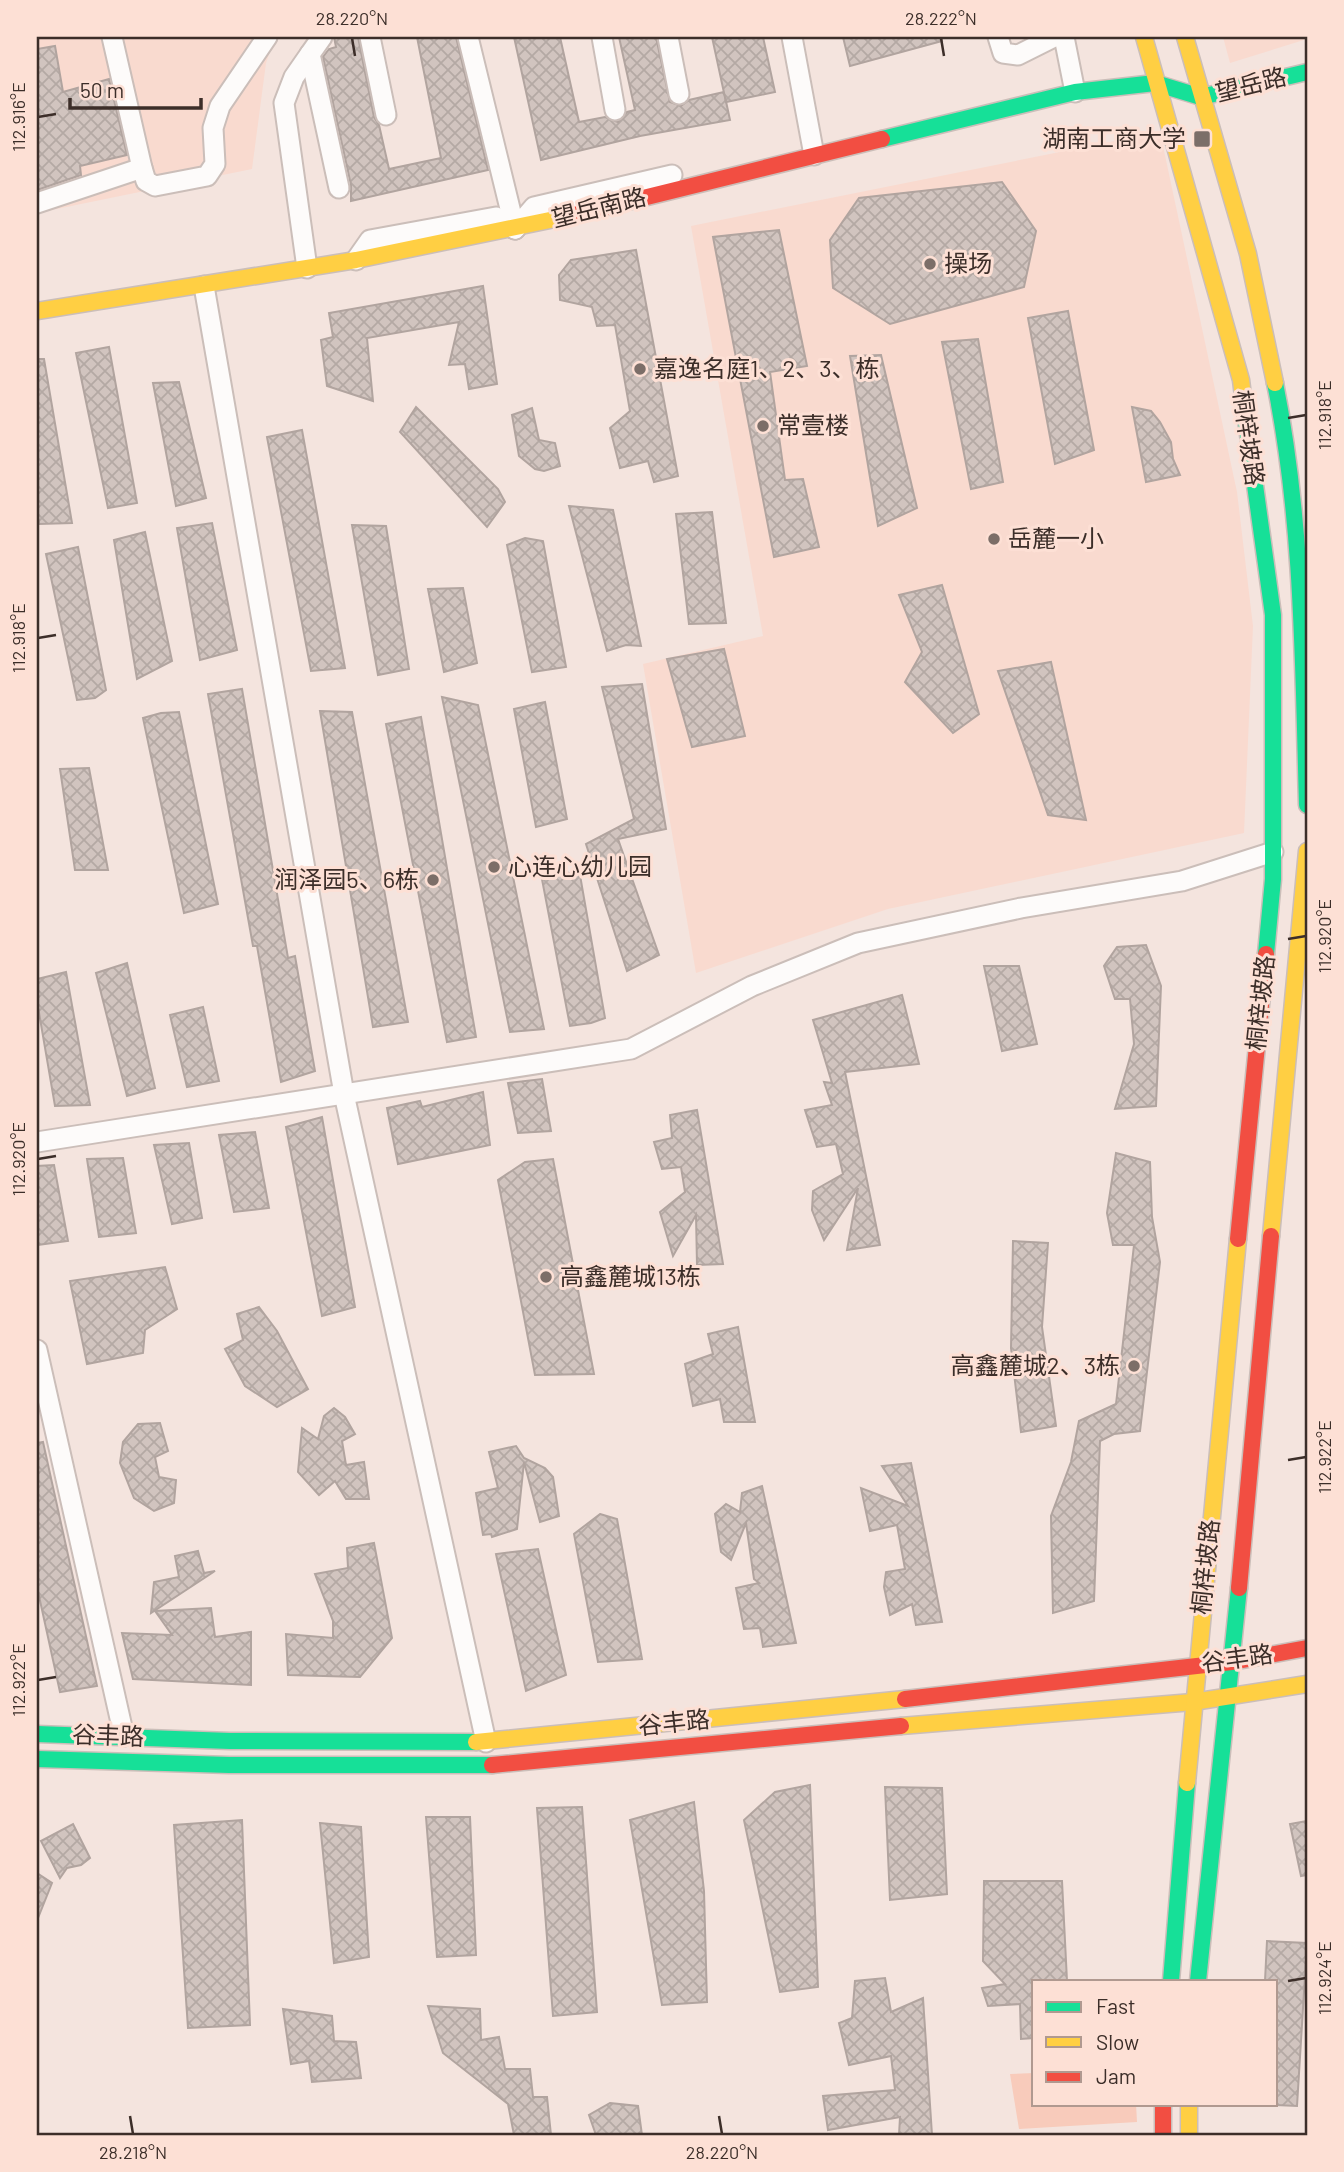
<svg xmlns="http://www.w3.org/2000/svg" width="1344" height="2172" font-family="Barlow,'Noto Sans SC',sans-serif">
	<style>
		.built { fill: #f9dacf }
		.pitch { fill: #f8cbbb }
		.building { fill: url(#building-cross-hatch); stroke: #b1a49f; stroke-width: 2 }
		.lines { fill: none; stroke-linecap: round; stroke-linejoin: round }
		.street-casing { stroke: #cbbeb9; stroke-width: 23 }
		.fast-casing { stroke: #cbbeb9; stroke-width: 19 }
		.slow-casing { stroke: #cbbeb9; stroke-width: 19 }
		.jam-casing { stroke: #cbbeb9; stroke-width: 19 }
		.street { stroke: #fdfbfa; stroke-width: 19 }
		.fast { stroke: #16e098; stroke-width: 16 }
		.slow { stroke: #ffcf43; stroke-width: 16 }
		.jam { stroke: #f24e42; stroke-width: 16 }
		.ticks { fill: none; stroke: #3c2e29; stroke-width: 2.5 }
		.poi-dot { fill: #7c6e68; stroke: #fde0d5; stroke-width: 2.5 }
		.labels { text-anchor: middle; stroke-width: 6; stroke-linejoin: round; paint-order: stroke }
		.street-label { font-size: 24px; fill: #3c2e29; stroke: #fde0d5 }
		.poi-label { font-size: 24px; fill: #3c2e29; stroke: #fde0d5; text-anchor: start }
		.neatline { fill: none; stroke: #3c2e29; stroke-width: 2.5 }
		.ticks-label { font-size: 18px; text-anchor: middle; fill: #3c2e29 }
	</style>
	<defs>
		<pattern id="building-cross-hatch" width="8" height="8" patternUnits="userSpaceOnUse" patternTransform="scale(1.75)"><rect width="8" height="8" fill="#d1c4bf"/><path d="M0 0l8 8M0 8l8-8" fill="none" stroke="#b4a9a4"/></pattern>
	</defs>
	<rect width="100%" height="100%" fill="#f4e4de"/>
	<!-- built -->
	<g class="built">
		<path d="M37,37H275L266,63L252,169L37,213Z"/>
		<path d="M1223,37H1307V39L1230,63Z"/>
		<path d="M1160,132L1237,492L1253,626L1244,833L888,909L696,973L643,664L763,636L691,226Z"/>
	</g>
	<!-- pitch -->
	<path class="pitch" d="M1034,2073V2104H1136L1137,2122L1019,2129L1010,2074Z"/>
	<!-- building -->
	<g class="building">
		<path d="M334,37H358L374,117L379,125L389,169L441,158L417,37H456L488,170L351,201V185L323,57L329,49L336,47Z"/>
		<path d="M514,37H560L579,122L605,117L618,122L627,112L635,110L619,37H656L670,102L681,106L689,100L724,92L730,120L640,136L541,160Z"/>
		<path d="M712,37H763L775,92L726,102Z"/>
		<path d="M843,37H941L942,41L850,66Z"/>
		<path d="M55,46L63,92L109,79L127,155L80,166L81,175L37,190V49Z"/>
		<path d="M1002,182L1036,231L1024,287L890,324L833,288L830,240L859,198Z"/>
		<path d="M779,230L807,366L770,372L785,480L803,479L819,547L774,557L713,237Z"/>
		<path d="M636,250L678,476L654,482L648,461L620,468L610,428L630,411L615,325L597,326L592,307L560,300L559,275L571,260Z"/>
		<path d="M483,286L497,384L469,389L465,364L449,365L459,322L367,338L373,401L327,386L321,340L333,337L329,313Z"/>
		<path d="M1068,311L1094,450L1055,464L1028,318Z"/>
		<path d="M978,339L1003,482L971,489L942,342Z"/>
		<path d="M109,347L137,503L108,508L76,353Z"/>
		<path d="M881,355L917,508L878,526L850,356Z"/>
		<path d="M37,359H44L72,523L39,524L37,512Z"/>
		<path d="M179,382L206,498L176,506L153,383Z"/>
		<path d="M416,407L498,489L505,502L487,527L400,432Z"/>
		<path d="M1132,407L1151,411L1160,422L1171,442L1173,459L1180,475L1146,482Z"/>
		<path d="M532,408L539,440L555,443L560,466L544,471L535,469L519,456L512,415Z"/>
		<path d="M302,430L345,668L311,671L267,437Z"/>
		<path d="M569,506L613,510L641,646L626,645L607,651Z"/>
		<path d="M712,512L726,623L689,624L676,514Z"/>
		<path d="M212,523L237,650L200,660L177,528Z"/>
		<path d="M352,525L386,526L409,669L378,675Z"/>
		<path d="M145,532L172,661L137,679L114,540Z"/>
		<path d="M525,538L543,541L566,667L532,672L507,545Z"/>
		<path d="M78,547L106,690L95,698L77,700L46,554Z"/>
		<path d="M942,585L979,714L953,733L905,682L922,652L899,595Z"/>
		<path d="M463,588L477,663L444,672L428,589Z"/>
		<path d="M724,649L745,736L692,747L667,659Z"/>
		<path d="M1051,662L1086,820L1048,815L998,671Z"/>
		<path d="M642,684L666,829L618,839L659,955L627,971L586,844L634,819L602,687Z"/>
		<path d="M242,689L288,958L295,956L315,1071L281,1082L257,946H253L208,694Z"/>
		<path d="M442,697L478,705L544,1029L510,1032Z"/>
		<path d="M545,702L567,819L536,827L514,709Z"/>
		<path d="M320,711L352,712L408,1022L373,1027Z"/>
		<path d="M179,712L218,904L184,913L143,718L161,713Z"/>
		<path d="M421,717L476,1037L447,1042L386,724Z"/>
		<path d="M89,768L108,870H75L60,769Z"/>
		<path d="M559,871L580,875L605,1018L591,1023L570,1026L541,874Z"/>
		<path d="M1146,945L1161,986L1156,1106L1115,1109L1134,1044L1130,999H1115L1104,966L1117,947Z"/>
		<path d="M127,963L155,1088L127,1096L96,973Z"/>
		<path d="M984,966H1019L1037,1044L1002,1051Z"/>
		<path d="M66,972L90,1105L55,1106L37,1001V979Z"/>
		<path d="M902,995L919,1064L845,1072L880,1245L847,1250L858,1188L824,1240L812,1210L813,1191L843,1174L836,1144L817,1147L805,1110L832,1105L824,1082L832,1083L813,1020Z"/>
		<path d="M203,1007L219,1081L187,1087L170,1015Z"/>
		<path d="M542,1079L551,1131L518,1133L508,1083Z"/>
		<path d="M483,1092L490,1145L398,1164L387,1108L420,1101L422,1107Z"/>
		<path d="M697,1110L723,1264L697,1265L696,1215L673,1256L660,1212L685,1192L681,1167L662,1169L654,1142L672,1138L670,1115Z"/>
		<path d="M322,1117L355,1307L322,1316L286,1127Z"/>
		<path d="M255,1132L269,1208L234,1212L219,1135Z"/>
		<path d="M189,1143L202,1218L172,1224L154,1145Z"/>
		<path d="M1116,1153L1150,1162L1152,1217L1160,1262L1140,1431L1114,1434L1100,1441L1094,1601L1053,1613L1051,1516L1071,1462L1079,1421L1116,1404L1134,1245H1113L1107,1213Z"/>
		<path d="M123,1158L136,1233L99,1237L87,1159Z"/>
		<path d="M553,1159L594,1374L535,1375L498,1180L525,1162Z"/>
		<path d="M54,1165L68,1241L37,1245V1166Z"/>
		<path d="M1013,1241L1048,1243L1042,1327L1056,1426L1021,1432L1011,1348Z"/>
		<path d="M165,1267L177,1309L145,1330L143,1353L87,1364L70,1281Z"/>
		<path d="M259,1307L277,1331L308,1389L277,1407L245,1386L225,1349L243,1340L237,1314Z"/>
		<path d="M738,1327L755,1422H724L720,1399L693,1406L685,1364L713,1354L708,1334Z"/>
		<path d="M334,1408L345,1417L355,1434L342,1441L346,1465L364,1462L369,1499H346L335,1481L319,1495L298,1472L302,1428L318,1439L324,1416Z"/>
		<path d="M160,1423L168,1451L155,1457L159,1477L176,1480L174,1503L154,1511L134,1498L120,1463L123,1442L138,1424Z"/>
		<path d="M43,1442L97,1686L60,1692L37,1587V1443Z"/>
		<path d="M516,1446L524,1458L545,1468L553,1477L559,1516L540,1522L524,1462L517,1529L492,1537L491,1534L483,1535L476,1493L498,1488L489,1452Z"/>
		<path d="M911,1463L942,1622L916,1625L912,1604L890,1615L884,1587L886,1572L905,1569L897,1525L870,1531L861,1488L908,1506L882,1466Z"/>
		<path d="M762,1486L796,1643L763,1647L760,1628L744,1629L736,1588L759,1583L754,1579L746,1523L731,1560L721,1552L715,1514L726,1504L740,1512L742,1493Z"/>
		<path d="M600,1514L617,1519L642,1659L598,1662L574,1534Z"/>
		<path d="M374,1543L392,1638L360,1677L288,1675L286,1634L333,1638V1621L315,1574L348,1568L347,1548Z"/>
		<path d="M538,1549L566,1675L526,1691L496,1554Z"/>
		<path d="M198,1551L204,1573L215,1571L151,1613L154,1582L179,1577L175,1556Z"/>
		<path d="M211,1608L215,1637L251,1632V1685L133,1679L122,1633L172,1635L155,1611Z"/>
		<path d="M810,1785L818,1987L780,1992L744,1820L775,1792Z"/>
		<path d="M885,1787L942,1788L947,1894L890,1900Z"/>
		<path d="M694,1802L704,1891L707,2002L662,2005L630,1820Z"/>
		<path d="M582,1807L597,2012L553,2016L537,1808Z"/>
		<path d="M426,1817H470L476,1955L437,1957Z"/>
		<path d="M242,1820L250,2025L188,2028L174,1825Z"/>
		<path d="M1307,1821V1875L1301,1876L1290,1824Z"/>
		<path d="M320,1823L361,1827L369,1957L334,1963Z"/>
		<path d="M73,1824L90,1858L81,1865L67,1868L60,1878L41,1841Z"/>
		<path d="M37,1873L52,1883L38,1918H37Z"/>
		<path d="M984,1881H1062L1067,1981H1034V2038L1021,2039L1020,2004L988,2006L982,1988L1005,1984L983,1961Z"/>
		<path d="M1267,1941L1307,1943L1297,2106L1276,2105V1981H1265Z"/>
		<path d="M885,1978L891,2012L923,1998L932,2135H899L900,2117L828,2130L823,2096L895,2090L891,2056L849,2065L839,2023L852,2018L855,1981Z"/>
		<path d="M428,2006L480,2009L481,2040L499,2037L505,2069H530L533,2097H547L551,2135H514L508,2104L443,2053Z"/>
		<path d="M283,2009L332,2016L334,2041L356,2042L361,2078L312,2082L309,2061L291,2064Z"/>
		<path d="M610,2103L638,2106L642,2135H596L589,2115Z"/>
	</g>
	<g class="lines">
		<defs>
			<g id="street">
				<path d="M112,37L142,168L146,181L155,186L207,176L215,164L213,128L220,106L267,37"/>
				<path d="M322,37L310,54L339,188"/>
				<path d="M370,37L386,115"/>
				<path d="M468,37L515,229"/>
				<path d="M602,37L615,110"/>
				<path d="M668,37L679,94"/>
				<path d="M792,37L814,155"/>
				<path d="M998,37L1003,53L1018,55L1054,37"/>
				<path d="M1064,37L1075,92"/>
				<path d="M37,203L142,168"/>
				<path d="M515,229L534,207L672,175"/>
				<path d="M356,260L370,240L496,217L515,229"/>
				<path d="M307,268L284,103L294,77L310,54"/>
				<path d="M204,286L344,1094L486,1742"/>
				<path d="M37,1142L631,1049L752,986L858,943L1021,908L1182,881L1273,852"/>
				<path d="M37,1350L124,1736"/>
			</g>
			<g id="fast">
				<path d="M882,139L1075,92L1155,83L1201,97L1307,72"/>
				<path d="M1275,383C1303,521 1303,665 1307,805"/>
				<path d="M1246,420L1273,615V879L1266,954"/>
				<path d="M37,1734L230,1741L476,1742"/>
				<path d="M37,1759L229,1765H492"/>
				<path d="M1171,1981L1187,1783"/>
				<path d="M1198,1981L1239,1588"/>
			</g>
			<g id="slow">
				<path d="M1144,37L1241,380L1246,420"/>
				<path d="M1185,37L1248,254L1275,383"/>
				<path d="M37,311L356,260L574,215"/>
				<path d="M1271,1236L1307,851"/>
				<path d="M901,1726L1193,1702L1307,1684"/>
				<path d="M476,1742L905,1699"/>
				<path d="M1187,1783L1238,1239"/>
				<path d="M1189,2104V2135"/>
			</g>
			<g id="jam">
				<path d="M574,215L882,139"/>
				<path d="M1238,1239L1266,954"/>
				<path d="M1239,1588L1271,1236"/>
				<path d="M905,1699L1232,1662L1307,1648"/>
				<path d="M492,1765L901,1726"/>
				<path d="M1163,2104V2135"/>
			</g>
		</defs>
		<!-- street casing -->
		<use href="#street" class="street-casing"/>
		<!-- fast casing -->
		<use href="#fast" class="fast-casing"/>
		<!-- slow casing -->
		<use href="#slow" class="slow-casing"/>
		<!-- jam casing -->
		<use href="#jam" class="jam-casing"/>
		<!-- street -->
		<use href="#street" class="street"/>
		<!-- fast -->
		<use href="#fast" class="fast"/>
		<!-- slow -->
		<use href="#slow" class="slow"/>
		<!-- jam -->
		<use href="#jam" class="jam"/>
	</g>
	<!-- ticks -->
	<path class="ticks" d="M352,38L355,56M941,38L944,56M38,117L56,114M1288,418L1306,415M38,638L56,635M1288,939L1306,936M38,1159L56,1156M1288,1460L1306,1457M38,1680L56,1677M1288,1981L1306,1978M130,2116L133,2134M719,2116L722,2134"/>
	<!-- markers -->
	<g class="poi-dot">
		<rect x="1193" y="130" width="18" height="18" rx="3.5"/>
		<circle cx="930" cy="264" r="7"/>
		<circle cx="640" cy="369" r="7"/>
		<circle cx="763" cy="426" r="7"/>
		<circle cx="994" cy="539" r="7"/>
		<circle cx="494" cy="867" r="7"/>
		<circle cx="433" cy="880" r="7"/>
		<circle cx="546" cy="1277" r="7"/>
		<circle cx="1134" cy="1366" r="7"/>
	</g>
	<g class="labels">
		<!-- street labels -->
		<g class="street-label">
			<text transform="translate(1251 85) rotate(-14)" y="8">望岳路</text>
			<text transform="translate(599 208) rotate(-14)" y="8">望岳南路</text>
			<text transform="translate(1248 438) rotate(82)" y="8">桐梓坡路</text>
			<text transform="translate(1261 1003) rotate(-84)" y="8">桐梓坡路</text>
			<text transform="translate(1206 1567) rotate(-84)" y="8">桐梓坡路</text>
			<text transform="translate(1237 1659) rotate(-8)" y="8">谷丰路</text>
			<text transform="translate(674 1723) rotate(-6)" y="8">谷丰路</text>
			<text transform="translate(108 1736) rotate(2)" y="8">谷丰路</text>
		</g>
		<!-- poi labels -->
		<g class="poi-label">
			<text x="1186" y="147" text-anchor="end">湖南工商大学</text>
			<text x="944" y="272">操场</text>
			<text x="654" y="377">嘉逸名庭1、2、3、栋</text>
			<text x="777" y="434">常壹楼</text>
			<text x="1008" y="547">岳麓一小</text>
			<text x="508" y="875">心连心幼儿园</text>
			<text x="419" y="888" text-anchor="end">润泽园5、6栋</text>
			<text x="560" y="1285">高鑫麓城13栋</text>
			<text x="1120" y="1374" text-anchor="end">高鑫麓城2、3栋</text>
		</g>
	</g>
	<!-- border -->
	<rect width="1344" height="2172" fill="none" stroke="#fde0d5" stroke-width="77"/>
	<!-- legend -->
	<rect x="1032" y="1980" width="245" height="126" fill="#fde0d5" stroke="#b09990" stroke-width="2"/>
	<rect x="1046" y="2002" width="35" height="10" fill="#16e098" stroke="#b09990" stroke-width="2"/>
	<text x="1096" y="2014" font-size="21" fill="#3c2e29">Fast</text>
	<rect x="1046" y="2037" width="35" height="10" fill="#ffcf43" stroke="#b09990" stroke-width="2"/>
	<text x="1096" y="2050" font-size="21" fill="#3c2e29">Slow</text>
	<rect x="1046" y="2072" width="35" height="10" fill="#f24e42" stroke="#b09990" stroke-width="2"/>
	<text x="1096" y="2084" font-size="21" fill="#3c2e29">Jam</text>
	<!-- scale -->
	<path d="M70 98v10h131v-10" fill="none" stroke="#3c2e29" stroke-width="3.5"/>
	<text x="80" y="98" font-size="21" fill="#3c2e29" stroke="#fde0d5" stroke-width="5" paint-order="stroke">50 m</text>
	<rect x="38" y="38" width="1268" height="2096" class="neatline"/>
	<g class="ticks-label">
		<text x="352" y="25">28.220°N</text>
		<text x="941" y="25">28.222°N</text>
		<text transform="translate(19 117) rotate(-90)" y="6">112.916°E</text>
		<text transform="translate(1325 415) rotate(-90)" y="6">112.918°E</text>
		<text transform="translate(19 638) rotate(-90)" y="6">112.918°E</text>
		<text transform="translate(1325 936) rotate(-90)" y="6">112.920°E</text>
		<text transform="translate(19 1159) rotate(-90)" y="6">112.920°E</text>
		<text transform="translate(1325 1457) rotate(-90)" y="6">112.922°E</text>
		<text transform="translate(19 1680) rotate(-90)" y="6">112.922°E</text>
		<text transform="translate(1325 1978) rotate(-90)" y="6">112.924°E</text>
		<text x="133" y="2159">28.218°N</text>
		<text x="722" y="2159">28.220°N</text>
	</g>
</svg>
